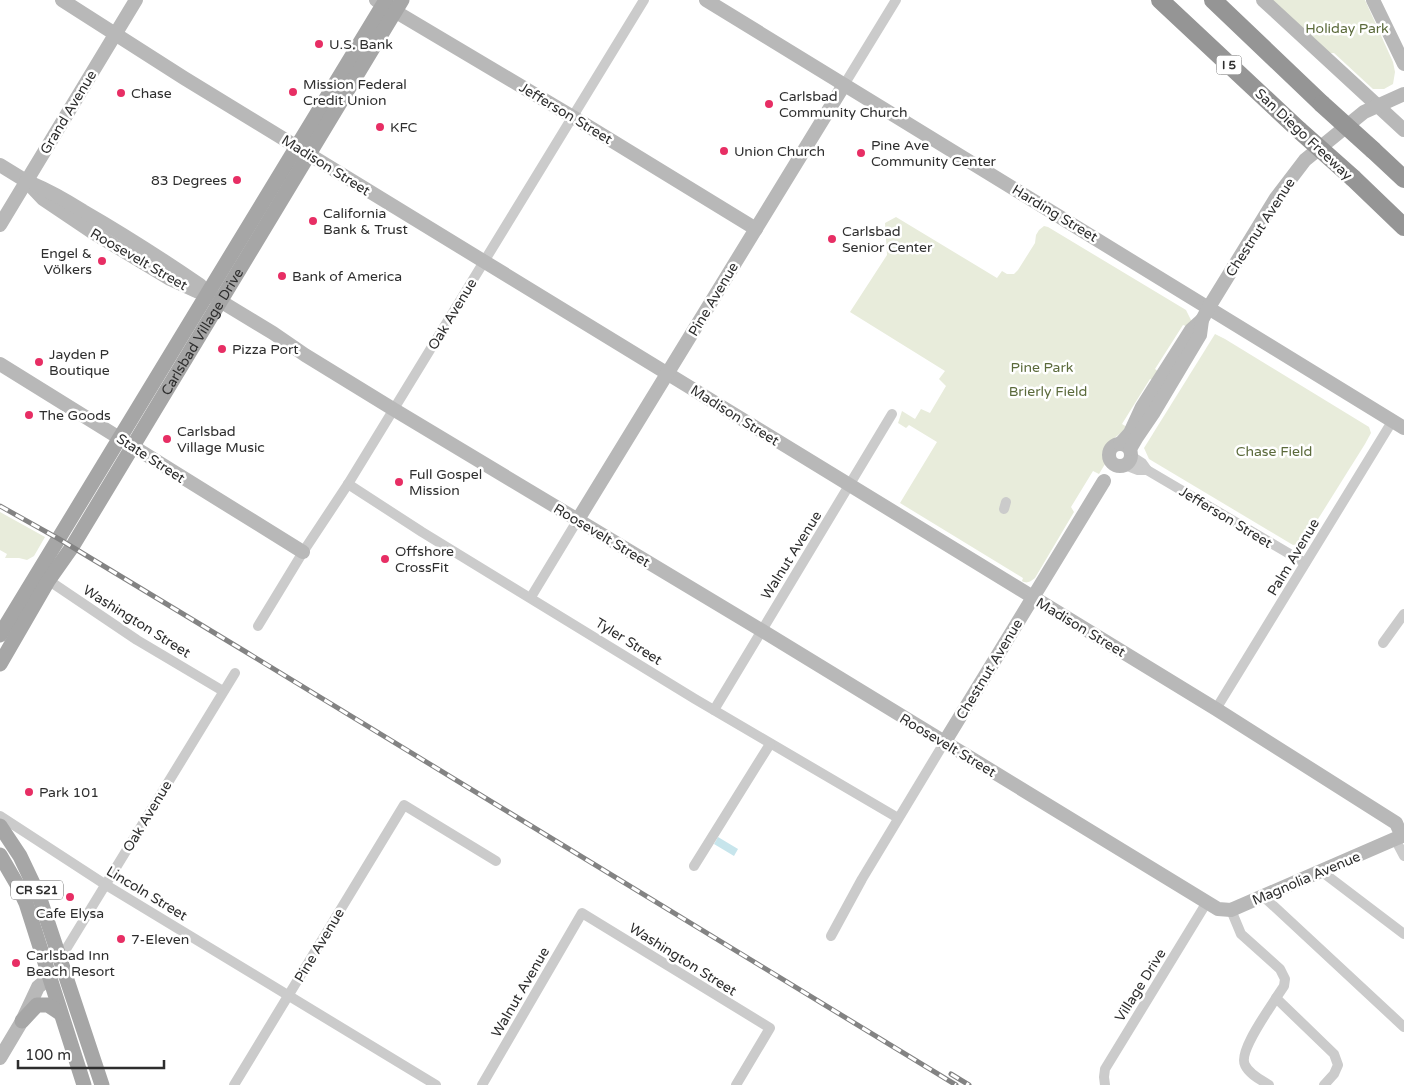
<svg xmlns="http://www.w3.org/2000/svg" width="1404" height="1085" font-family="'Varela Round',sans-serif">
	<style>
		.green { fill: #e8ecdb }
		.water { fill: #c7e5ec }
		.lines { fill: none; stroke-linecap: round; stroke-linejoin: round }
		.street { stroke: #cbcbcb; stroke-width: 10 }
		.secondary { stroke: #b8b8b8; stroke-width: 14 }
		.primary { stroke: #a6a6a6; stroke-width: 15 }
		.highway { stroke: #959595; stroke-width: 18 }
		.rail-casing { stroke: #838383; stroke-width: 5 }
		.rail { stroke: #fff; stroke-width: 3; stroke-dasharray: 9; stroke-linecap: butt }
		.highway-bridge { stroke: #959595; stroke-width: 18 }
		.poi-dot { fill: #e72e64; stroke: #fff; stroke-width: 2 }
		.labels { text-anchor: middle; stroke-width: 5; stroke-linejoin: round; paint-order: stroke }
		.shield { fill: #fff; stroke: #6d6d6d; stroke-width: 1 }
		.shield-label { font-size: 12px; font-weight: bold; fill: #2e2e2e }
		.park-label { font-size: 14px; fill: #5b6a3b; stroke: #fff }
		.poi-label { font-size: 14px; fill: #2e2e2e; stroke: #fff; text-anchor: start }
		.street-label { font-size: 14px; fill: #2e2e2e; stroke: #fff }
	</style>
	<rect width="100%" height="100%" fill="#fff"/>
	<!-- green -->
	<g class="green">
		<path d="M1272,0H1365L1393,62L1395,72L1393,84L1384,89H1373L1334,53H1328Z"/>
		<path d="M896,217L997,278L1002,271L1007,274H1014L1018,270L1035,243L1036,235L1039,230L1044,226L1048,227L1186,310L1193,324L1186,326L1183,325L1155,369L1159,372L1155,380L1150,379L1122,424L1127,427C1115,440 1099,444 1105,464L1099,474L1093,471L1071,507L1074,512L1035,578C1030,582 1027,584 1022,581L1023,578L900,503L937,442L909,425L906,428L898,423L902,411L915,419L921,409L930,413L946,386L939,379L945,371L850,312L887,255L885,223Z"/>
		<path d="M1215,334L1225,339L1369,427L1371,433L1365,444L1303,543L1293,545L1149,459L1144,448Z"/>
		<path d="M0,512L45,537L34,556L27,560L19,558H5L7,554L0,550Z"/>
	</g>
	<!-- water -->
	<path class="water" d="M718,837L738,849L734,856L714,844Z"/>
	<g class="lines">
		<!-- street -->
		<g class="street">
			<path d="M844,85L896,0"/>
			<path d="M1125,465L1138,470H1147L1142,463L1131,456"/>
			<path d="M1147,470L1305,563"/>
			<path d="M348,484L422,532L695,699L898,818"/>
			<path d="M1004,509L1006,502"/>
			<path d="M45,578L137,640L223,691"/>
			<path d="M531,597L577,521"/>
			<path d="M258,626L303,552L348,484L644,0"/>
			<path d="M1383,643L1404,614"/>
			<path d="M1216,709L1393,420"/>
			<path d="M714,710L892,414"/>
			<path d="M0,816L106,885L436,1085"/>
			<path d="M1395,839L1404,856"/>
			<path d="M694,866L770,744"/>
			<path d="M1321,871L1404,934"/>
			<path d="M1263,896L1404,1027"/>
			<path d="M1231,910L1241,934L1280,969L1285,979L1284,986L1276,998"/>
			<path d="M831,936L862,879L944,743"/>
			<path d="M60,959L235,673"/>
			<path d="M234,1085L404,805L496,861"/>
			<path d="M482,1085L582,913L770,1028L736,1085"/>
			<path d="M1105,1085L1104,1077L1105,1069L1207,902"/>
			<path d="M1269,1085C1261,1080 1249,1074 1245,1065C1238,1052 1268,1011 1276,998L1334,1054L1338,1065L1334,1074L1324,1085"/>
		</g>
		<!-- secondary -->
		<g class="secondary">
			<path d="M62,0L184,78L1216,709L1396,823L1402,836"/>
			<path d="M376,0L573,117L756,229"/>
			<path d="M706,0L1404,428"/>
			<path d="M1263,0L1404,130"/>
			<path d="M1373,0L1404,64"/>
			<path d="M0,165L26,181L43,199L92,232L170,279L196,291L207,293L273,333L305,355L393,409L761,630L1218,909L1231,910L1404,835"/>
			<path d="M33,184C50,191 67,201 83,211C123,234 162,259 200,285L203,289"/>
			<path d="M0,225L136,0"/>
			<path d="M0,364L303,552"/>
			<circle cx="1120" cy="455" r="11"/>
			<path d="M1120,444L1130,433L1142,407L1191,330L1202,320"/>
			<path d="M1130,449L1137,437L1154,412L1200,335L1202,320L1209,307L1276,198L1305,160L1364,112L1404,94"/>
			<path d="M577,521L844,85"/>
			<path d="M944,743L1104,481"/>
			<path d="M0,1058L22,1021L38,987L49,978"/>
		</g>
		<!-- primary -->
		<g class="primary">
			<path d="M0,635L386,0"/>
			<path id="s1" d="M0,664L48,581L72,547L402,0"/>
			<path d="M0,826L20,856L39,896L102,1085"/>
			<path d="M0,855L18,886L26,903L84,1085"/>
			<path d="M22,1021L37,1005H48L60,1013"/>
		</g>
		<!-- highway -->
		<g class="highway">
			<path d="M1160,0L1299,130"/>
			<path d="M1213,0L1322,104"/>
			<path d="M1373,150L1404,179"/>
			<path d="M1353,178L1404,227"/>
		</g>
		<defs>
			<g id="rail">
				<path d="M0,506L59,539L246,652L956,1085"/>
				<path d="M951,1074L969,1085"/>
			</g>
		</defs>
		<!-- rail casing -->
		<use href="#rail" class="rail-casing"/>
		<!-- rail -->
		<use href="#rail" class="rail"/>
		<!-- highway-bridge -->
		<g class="highway-bridge">
			<path d="M1322,104L1373,150"/>
			<path d="M1299,130L1353,178"/>
		</g>
	</g>
	<!-- markers -->
	<g class="poi-dot">
		<circle cx="319" cy="44" r="5"/>
		<circle cx="293" cy="92" r="5"/>
		<circle cx="121" cy="93" r="5"/>
		<circle cx="769" cy="104" r="5"/>
		<circle cx="380" cy="127" r="5"/>
		<circle cx="724" cy="151" r="5"/>
		<circle cx="861" cy="153" r="5"/>
		<circle cx="237" cy="180" r="5"/>
		<circle cx="313" cy="221" r="5"/>
		<circle cx="832" cy="239" r="5"/>
		<circle cx="102" cy="261" r="5"/>
		<circle cx="282" cy="276" r="5"/>
		<circle cx="222" cy="349" r="5"/>
		<circle cx="39" cy="362" r="5"/>
		<circle cx="29" cy="415" r="5"/>
		<circle cx="167" cy="439" r="5"/>
		<circle cx="399" cy="482" r="5"/>
		<circle cx="385" cy="559" r="5"/>
		<circle cx="29" cy="792" r="5"/>
		<circle cx="70" cy="897" r="5"/>
		<circle cx="121" cy="939" r="5"/>
		<circle cx="16" cy="963" r="5"/>
	</g>
	<g class="labels">
		<!-- shield labels -->
		<g class="shield">
			<rect x="1216.5" y="55.5" width="25" height="19" rx="4"/>
			<rect x="11" y="880.5" width="52" height="19" rx="4"/>
		</g>
		<g class="shield-label">
			<text x="1229" y="69">I 5</text>
			<text x="37" y="894">CR S21</text>
		</g>
		<!-- park labels -->
		<g class="park-label">
			<text x="1347" y="33">Holiday Park</text>
			<text x="1042" y="372">Pine Park</text>
			<text x="1048" y="396">Brierly Field</text>
			<text x="1274" y="456">Chase Field</text>
		</g>
		<!-- poi labels -->
		<g class="poi-label">
			<text x="329" y="49">U.S. Bank</text>
			<text x="303" y="89">Mission Federal<tspan x="303" dy="16">Credit Union</tspan></text>
			<text x="131" y="98">Chase</text>
			<text x="779" y="101">Carlsbad<tspan x="779" dy="16">Community Church</tspan></text>
			<text x="390" y="132">KFC</text>
			<text x="871" y="150">Pine Ave<tspan x="871" dy="16">Community Center</tspan></text>
			<text x="734" y="156">Union Church</text>
			<text x="227" y="185" text-anchor="end">83 Degrees</text>
			<text x="323" y="218">California<tspan x="323" dy="16">Bank &amp; Trust</tspan></text>
			<text x="842" y="236">Carlsbad<tspan x="842" dy="16">Senior Center</tspan></text>
			<text x="92" y="258" text-anchor="end">Engel &amp;<tspan x="92" dy="16">Völkers</tspan></text>
			<text x="292" y="281">Bank of America</text>
			<text x="232" y="354">Pizza Port</text>
			<text x="49" y="359">Jayden P<tspan x="49" dy="16">Boutique</tspan></text>
			<text x="39" y="420">The Goods</text>
			<text x="177" y="436">Carlsbad<tspan x="177" dy="16">Village Music</tspan></text>
			<text x="409" y="479">Full Gospel<tspan x="409" dy="16">Mission</tspan></text>
			<text x="395" y="556">Offshore<tspan x="395" dy="16">CrossFit</tspan></text>
			<text x="39" y="797">Park 101</text>
			<text x="70" y="918" text-anchor="middle">Cafe Elysa</text>
			<text x="131" y="944">7-Eleven</text>
			<text x="26" y="960">Carlsbad Inn<tspan x="26" dy="16">Beach Resort</tspan></text>
		</g>
		<!-- street labels -->
		<g class="street-label">
			<text transform="translate(68 112) rotate(-59)" y="5">Grand Avenue</text>
			<text transform="translate(566 113) rotate(31)" y="5">Jefferson Street</text>
			<text transform="translate(1304 134) rotate(43)" y="5">San Diego Freeway</text>
			<text transform="translate(326 165) rotate(32)" y="5">Madison Street</text>
			<text transform="translate(1055 213) rotate(31)" y="5">Harding Street</text>
			<text transform="translate(1260 227) rotate(-57)" y="5">Chestnut Avenue</text>
			<text transform="translate(139 259) rotate(30)" y="5">Roosevelt Street</text>
			<text transform="translate(713 299) rotate(-59)" y="5">Pine Avenue</text>
			<text transform="translate(452 314) rotate(-59)" y="5">Oak Avenue</text>
			<text dy="5" stroke="none"><textPath href="#s1" startOffset="389">Carlsbad Village Drive</textPath></text>
			<text transform="translate(735 415) rotate(32)" y="5">Madison Street</text>
			<text transform="translate(151 458) rotate(33)" y="5">State Street</text>
			<text transform="translate(1226 517) rotate(31)" y="5">Jefferson Street</text>
			<text transform="translate(602 535) rotate(31)" y="5">Roosevelt Street</text>
			<text transform="translate(791 555) rotate(-58)" y="5">Walnut Avenue</text>
			<text transform="translate(1293 557) rotate(-59)" y="5">Palm Avenue</text>
			<text transform="translate(137 621) rotate(32)" y="5">Washington Street</text>
			<text transform="translate(1081 627) rotate(31)" y="5">Madison Street</text>
			<text transform="translate(629 641) rotate(32)" y="5">Tyler Street</text>
			<text transform="translate(989 669) rotate(-59)" y="5">Chestnut Avenue</text>
			<text transform="translate(948 745) rotate(31)" y="5">Roosevelt Street</text>
			<text transform="translate(147 816) rotate(-59)" y="5">Oak Avenue</text>
			<text transform="translate(1306 878) rotate(-23)" y="5">Magnolia Avenue</text>
			<text transform="translate(147 893) rotate(31)" y="5">Lincoln Street</text>
			<text transform="translate(319 945) rotate(-59)" y="5">Pine Avenue</text>
			<text transform="translate(683 959) rotate(32)" y="5">Washington Street</text>
			<text transform="translate(1140 985) rotate(-58)" y="5">Village Drive</text>
			<text transform="translate(520 992) rotate(-60)" y="5">Walnut Avenue</text>
		</g>
	</g>
	<!-- scale -->
	<path d="M18 1060v8h146v-8" fill="none" stroke="#2e2e2e" stroke-width="2.5"/>
	<text x="25" y="1060" font-size="15" fill="#2e2e2e" stroke="#ffffff" stroke-width="4" paint-order="stroke">100 m</text>
</svg>
